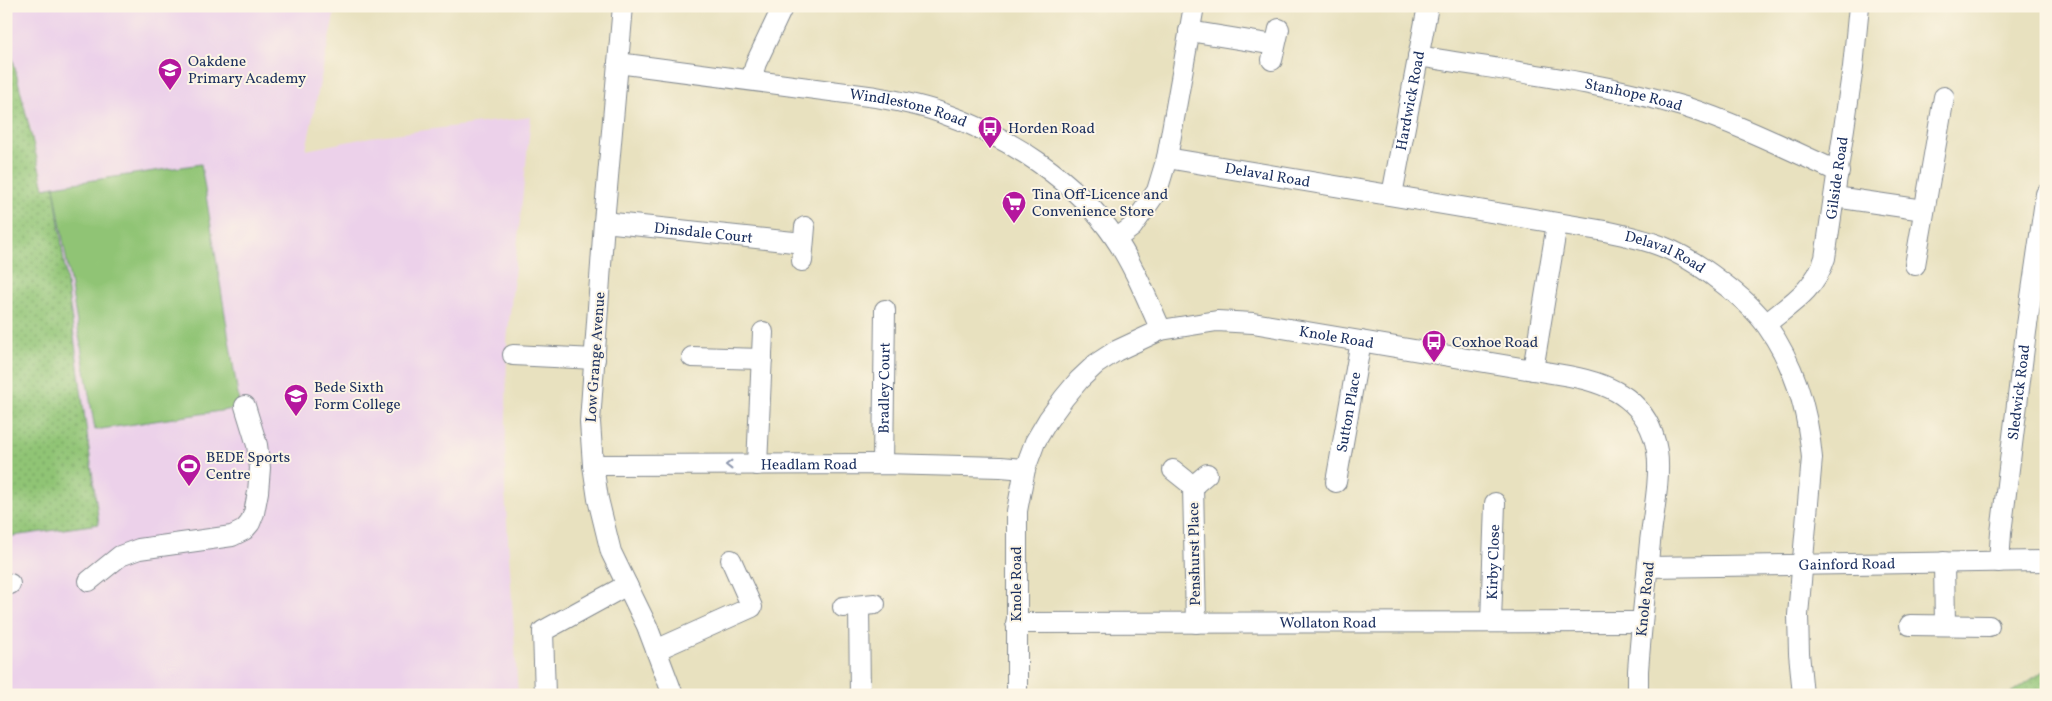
<svg xmlns="http://www.w3.org/2000/svg" width="2052" height="701" font-family="Vollkorn,serif">
	<style>
		.built { fill: #ecd1ea }
		.grass { fill: url(#grass-dots); stroke: #567a6a }
		.pitch { fill: #90c475; stroke: #567a6a }
		.lines { fill: none; stroke-linecap: round; stroke-linejoin: round }
		.minor-casing { stroke: #82888e; stroke-width: 22 }
		.minor { stroke: #fff; stroke-width: 20 }
		.oneway { stroke: #8d97ae }
		.labels { text-anchor: middle; stroke-width: 4; stroke-linejoin: round; paint-order: stroke }
		.poi-label { font-size: 15px; fill: #1b2f5e; stroke: #fcf5e5; text-anchor: start }
		.street-label { font-size: 15px; fill: #1b2f5e; stroke: #fcf5e5 }
	</style>
	<defs>
		<pattern id="grass-dots" width="8" height="8" patternUnits="userSpaceOnUse" patternTransform="scale(1.25)"><rect width="8" height="8" fill="#90c475"/><path d="M2 2h.1M6 6h.1" fill="none" stroke="#75a063" stroke-width="1.8" stroke-linecap="round"/></pattern>
	</defs>
	<rect width="100%" height="100%" fill="#fcf5e5"/>
	<filter id="ink" filterUnits="userSpaceOnUse"><feTurbulence type="fractalNoise" baseFrequency=".02" numOctaves="2"/><feDisplacementMap in="SourceGraphic" scale="10" xChannelSelector="R" yChannelSelector="G"/><feConvolveMatrix kernelMatrix="1 2 1 2 8 2 1 2 1" color-interpolation-filters="sRGB"/></filter>
	<filter id="wash" filterUnits="userSpaceOnUse"><feTurbulence type="fractalNoise" baseFrequency=".0096" numOctaves="4" result="noise"/><feDisplacementMap in="SourceGraphic" scale="20" xChannelSelector="R" yChannelSelector="G"/><feGaussianBlur stdDeviation="1.12" result="paint"/><feColorMatrix in="noise" values="0 0 0 0 0 0 0 0 0 0 0 0 0 0 0 0 0 1.4 0 .05"/><feComposite in="paint" operator="in"/></filter>
	<g filter="url(#wash)">
		<rect width="100%" height="100%" fill="#e8e1bf"/>
		<!-- built -->
		<path class="built" d="M6,6H336L306,150L370,137L531,117L507,342L505,491L518,695H6V537L99,524L54,187L45,188L6,31Z"/>
		<!-- grass -->
		<g class="grass">
			<path d="M6,31L44,188L54,186L99,524L6,537Z"/>
			<path d="M2046,669V695H1813L1812,692L2010,694Z"/>
		</g>
		<!-- pitch -->
		<path class="pitch" d="M201,164L240,408L95,430L54,186Z"/>
	</g>
	<g filter="url(#ink)">
		<g class="lines">
			<defs>
				<g id="minor">
					<path d="M623,6L604,222L590,422L593,465L598,499L611,552L647,626L673,695"/>
					<path d="M1189,31L1275,45"/>
					<path id="s1" d="M1418,56C1506,71 1599,81 1685,107C1738,124 1788,149 1839,172"/>
					<path d="M1272,60L1279,29"/>
					<path id="s2" d="M618,63L876,97C898,101 921,105 942,113C1008,136 1076,180 1115,238C1134,266 1147,299 1161,330"/>
					<path d="M751,80L756,63L783,6"/>
					<path id="s3" d="M1167,158L1605,231C1624,235 1643,239 1661,246C1682,254 1702,267 1720,281C1736,293 1755,309 1767,326C1794,364 1808,411 1812,458L1798,615L1799,653L1803,695"/>
					<path id="s4" d="M1392,195L1428,6"/>
					<path d="M1835,197L1924,210"/>
					<path id="s5" d="M604,222L803,243"/>
					<path d="M1116,239L1132,227L1157,191L1167,158L1194,6"/>
					<path d="M802,261L805,227"/>
					<path d="M1915,265L1944,97"/>
					<path id="s6" d="M1766,324C1790,304 1815,290 1825,258L1853,67L1859,6"/>
					<path d="M513,355L595,359"/>
					<path d="M692,357L762,359"/>
					<path d="M1533,370L1557,224"/>
					<path id="s7" d="M883,464L885,310"/>
					<path id="s8" d="M593,465L883,464L1001,467L1025,469"/>
					<path d="M757,465L763,332"/>
					<path d="M1173,470L1193,486"/>
					<path id="s9" d="M1336,482L1361,341"/>
					<path d="M1944,562L1945,625"/>
					<path id="s10" d="M1999,562L2001,533L2026,332L2046,194"/>
					<path id="s11" d="M1648,567L2046,561"/>
					<path d="M89,581L120,556L139,549L232,536L244,530L250,523L254,513L258,492L260,468L257,445L245,406"/>
					<path d="M6,583L10,584"/>
					<path d="M859,606L860,695"/>
					<path d="M843,607L875,604"/>
					<path id="s12" d="M1491,622L1495,503"/>
					<path id="s13" d="M1016,623L1642,622"/>
					<path d="M1196,623L1193,486L1207,474"/>
					<path d="M1910,625L1989,626"/>
					<path d="M656,650L752,607L731,560"/>
					<path d="M545,695L543,631L627,585"/>
					<path id="s14" d="M1017,695V511L1025,469L1035,442L1048,420L1064,398L1079,380L1096,364L1116,351L1161,330L1217,321L1253,323L1569,376C1613,384 1649,402 1657,451C1661,476 1653,516 1650,542C1646,585 1641,628 1638,671V695"/>
				</g>
			</defs>
			<!-- minor casing -->
			<use href="#minor" class="minor-casing"/>
			<!-- minor -->
			<use href="#minor" class="minor"/>
		</g>
		<!-- one-way arrows -->
		<defs><path id="oneway-chevron" d="M-2-3.5L2.5 0L-2 3.5" fill="none" stroke-width="1.6" stroke-linecap="round" stroke-linejoin="round" transform="scale(1.25)"/></defs>
		<use class="oneway" href="#oneway-chevron" transform="translate(729 465) rotate(180)"/>
	</g>
	<!-- icons -->
	<defs>
		<symbol id="school-pin" viewBox="-11 -11 22 30"><path d="M0 17L-7.5 6A9.5 9.5 0 1 1 7.5 6Z" fill="#b5179e" stroke="#fcf5e5"/><path d="M0-5L7-2L0 1L-7-2ZM-4 1L0 2.5L4 1V4Q0 6-4 4Z" fill="#fff"/></symbol>
		<symbol id="bus-pin" viewBox="-11 -11 22 30"><path d="M0 17L-7.5 6A9.5 9.5 0 1 1 7.5 6Z" fill="#b5179e" stroke="#fcf5e5"/><path d="M-5-6H5V4H4V6H2V4H-2V6H-4V4H-5ZM-3.5-4V0h7V-4ZM-3.5 1.2v1.5H-2V1.2ZM2 1.2v1.5H3.5V1.2Z" fill="#fff"/></symbol>
		<symbol id="supermarket-pin" viewBox="-11 -11 22 30"><path d="M0 17L-7.5 6A9.5 9.5 0 1 1 7.5 6Z" fill="#b5179e" stroke="#fcf5e5"/><path d="M-6-5.5h2.5l.6 2H6L4.5 2H-2.5L-4.4-4H-6ZM-1.5 3.2a1.3 1.3 0 1 0 .1 0ZM3 3.2a1.3 1.3 0 1 0 .1 0Z" fill="#fff"/></symbol>
		<symbol id="university-pin" viewBox="-11 -11 22 30"><path d="M0 17L-7.5 6A9.5 9.5 0 1 1 7.5 6Z" fill="#b5179e" stroke="#fcf5e5"/><path d="M0-5L7-2L0 1L-7-2ZM-4 1L0 2.5L4 1V4Q0 6-4 4Z" fill="#fff"/></symbol>
		<symbol id="stadium-pin" viewBox="-11 -11 22 30"><path d="M0 17L-7.5 6A9.5 9.5 0 1 1 7.5 6Z" fill="#b5179e" stroke="#fcf5e5"/><path d="M0-5a6.5 5 0 1 0 0 10a6.5 5 0 1 0 0-10ZM-3.5-1.8h7v3.6h-7Z" fill="#fff"/></symbol>
	</defs>
	<g fill-rule="evenodd">
		<use href="#school-pin" x="156" y="56" width="28" height="38"/>
		<use href="#bus-pin" x="976" y="114" width="28" height="38"/>
		<use href="#supermarket-pin" x="1000" y="189" width="28" height="38"/>
		<use href="#bus-pin" x="1420" y="328" width="28" height="38"/>
		<use href="#university-pin" x="282" y="382" width="28" height="38"/>
		<use href="#stadium-pin" x="175" y="452" width="28" height="38"/>
	</g>
	<g class="labels">
		<!-- poi labels -->
		<g class="poi-label">
			<text x="188" y="66">Oakdene<tspan x="188" dy="17">Primary Academy</tspan></text>
			<text x="1008" y="133">Horden Road</text>
			<text x="1032" y="199">Tina Off-Licence and<tspan x="1032" dy="17">Convenience Store</tspan></text>
			<text x="1452" y="347">Coxhoe Road</text>
			<text x="314" y="392">Bede Sixth<tspan x="314" dy="17">Form College</tspan></text>
			<text x="206" y="462">BEDE Sports<tspan x="206" dy="17">Centre</tspan></text>
		</g>
		<!-- street labels -->
		<g class="street-label">
			<text dy="5" stroke="none"><textPath href="#s1" startOffset="219">Stanhope Road</textPath></text>
			<text dy="5" stroke="none"><textPath href="#s4" startOffset="96">Hardwick Road</textPath></text>
			<text dy="5" stroke="none"><textPath href="#s2" startOffset="294">Windlestone Road</textPath></text>
			<text dy="5" stroke="none"><textPath href="#s3" startOffset="102">Delaval Road</textPath></text>
			<text dy="5" stroke="none"><textPath href="#s6" startOffset="171">Gilside Road</textPath></text>
			<text dy="5" stroke="none"><textPath href="#s5" startOffset="100">Dinsdale Court</textPath></text>
			<text dy="5" stroke="none"><textPath href="#s3" startOffset="508">Delaval Road</textPath></text>
			<text dy="5" stroke="none"><textPath href="#s14" startOffset="606">Knole Road</textPath></text>
			<text transform="translate(595 357) rotate(-86)" y="5">Low Grange Avenue</text>
			<text dy="5" stroke="none"><textPath href="#s7" startOffset="76">Bradley Court</textPath></text>
			<text dy="5" stroke="none"><textPath href="#s10" startOffset="171">Sledwick Road</textPath></text>
			<text dy="5" stroke="none"><textPath href="#s9" startOffset="71">Sutton Place</textPath></text>
			<text dy="5" stroke="none"><textPath href="#s8" startOffset="216">Headlam Road</textPath></text>
			<text transform="translate(1194 554) rotate(-91)" y="5">Penshurst Place</text>
			<text dy="5" stroke="none"><textPath href="#s12" startOffset="60">Kirby Close</textPath></text>
			<text dy="5" stroke="none"><textPath href="#s11" startOffset="199">Gainford Road</textPath></text>
			<text transform="translate(1016 584) rotate(-90)" y="5">Knole Road</text>
			<text transform="translate(1645 599) rotate(-84)" y="5">Knole Road</text>
			<text dy="5" stroke="none"><textPath href="#s13" startOffset="312">Wollaton Road</textPath></text>
		</g>
	</g>
	<!-- margin -->
	<rect width="2052" height="701" fill="none" stroke="#fcf5e5" stroke-width="25"/>
</svg>
